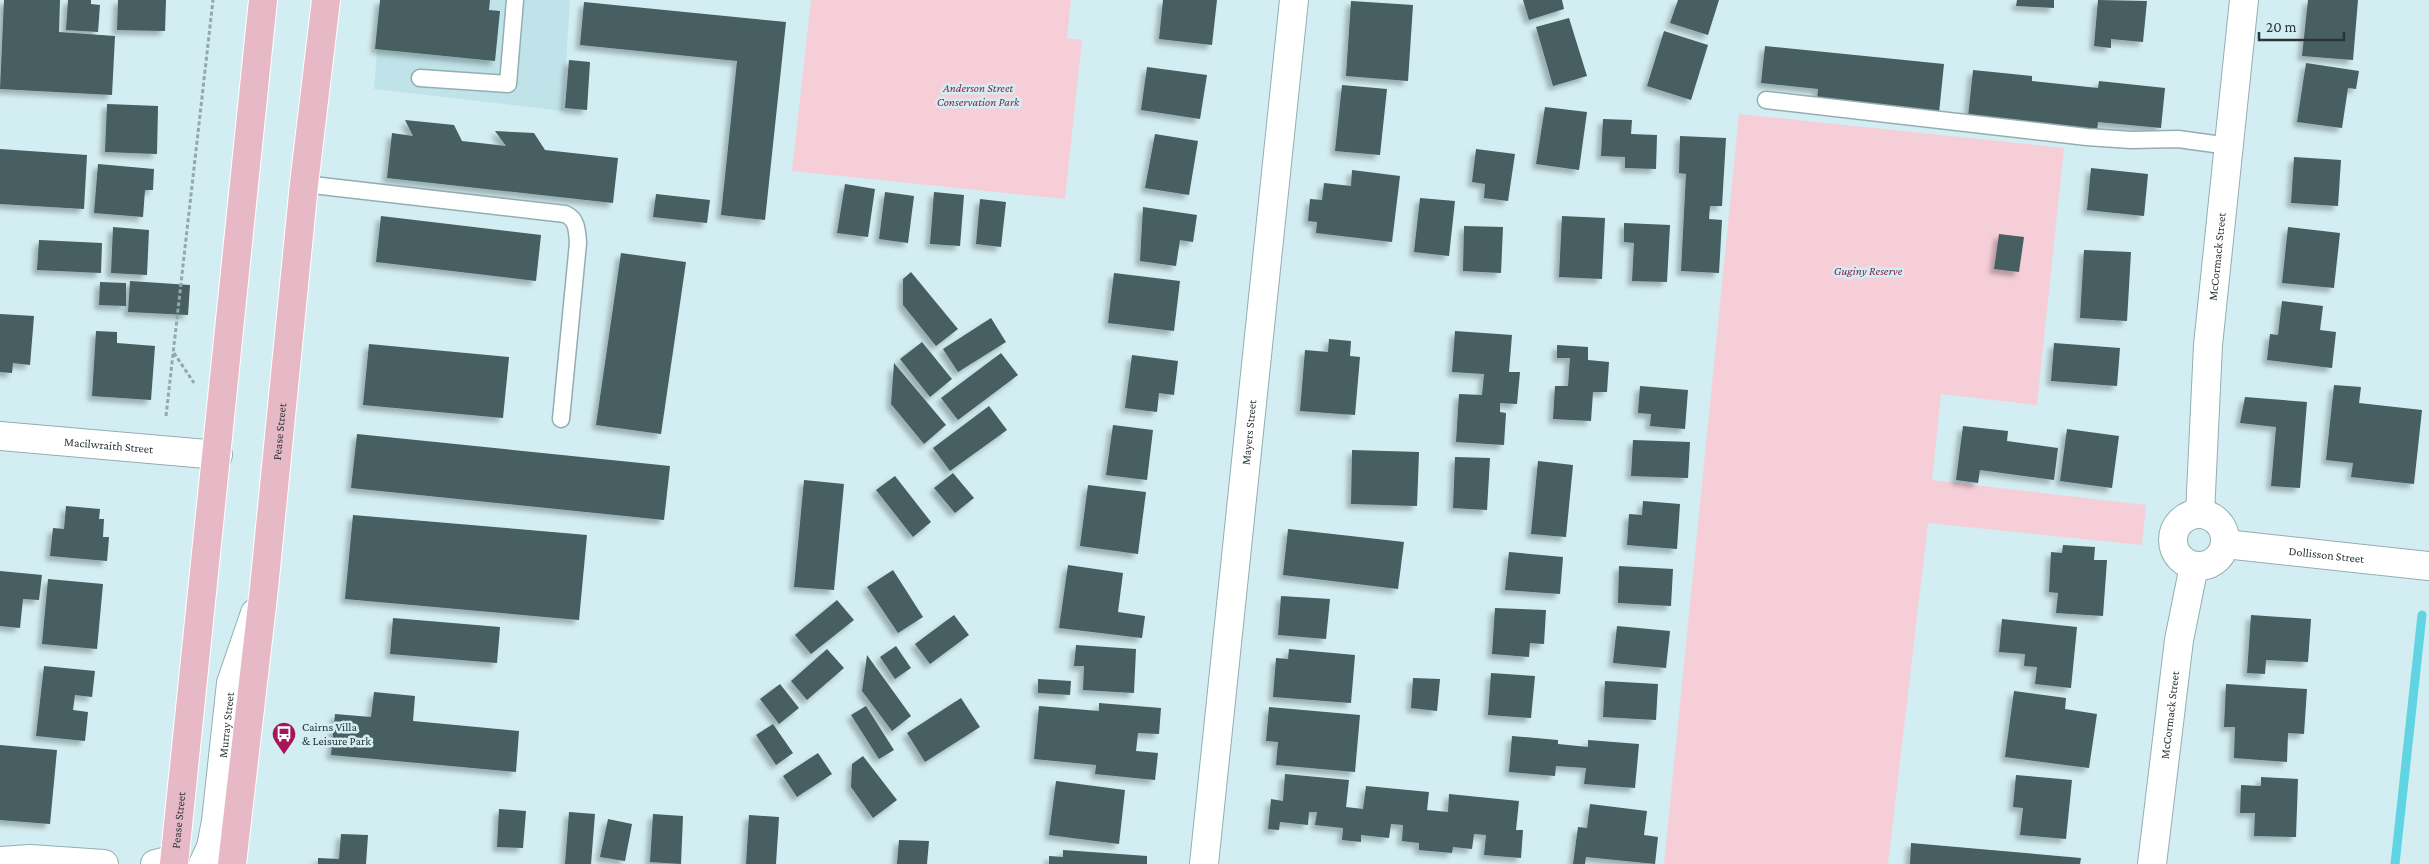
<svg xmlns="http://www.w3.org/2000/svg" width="2429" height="864" font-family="'Crimson Pro',serif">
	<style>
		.built { fill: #bfe3e8 }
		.green { fill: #f6ced8 }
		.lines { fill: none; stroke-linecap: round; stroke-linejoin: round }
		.stream { stroke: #60d4e2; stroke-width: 9 }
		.building { fill: #465e61; filter: url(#shadow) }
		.service-casing { stroke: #93aeb1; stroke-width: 19 }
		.minor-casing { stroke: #93aeb1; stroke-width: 30 }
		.primary-casing { stroke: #fff; stroke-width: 30 }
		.path { stroke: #93a8aa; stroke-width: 3; stroke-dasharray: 4 2.5; stroke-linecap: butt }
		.service { stroke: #fff; stroke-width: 16 }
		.minor { stroke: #fff; stroke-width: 28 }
		.primary { stroke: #e7b8c5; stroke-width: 28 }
		.labels { text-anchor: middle; stroke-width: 5; stroke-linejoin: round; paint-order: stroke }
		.park-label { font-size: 12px; font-style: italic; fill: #87254b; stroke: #d3eef2 }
		.street-label { font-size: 12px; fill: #2a3536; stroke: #d3eef2 }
		.poi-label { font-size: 12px; fill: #2a3536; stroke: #d3eef2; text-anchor: start }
	</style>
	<defs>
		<filter id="shadow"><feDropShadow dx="-4.5" dy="4.5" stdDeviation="2.5" flood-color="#0004"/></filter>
	</defs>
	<rect width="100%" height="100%" fill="#d3eef2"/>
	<!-- built -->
	<path class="built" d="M381,0H570L563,111L374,89Z"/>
	<!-- green -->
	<g class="green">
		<path d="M811,0H1071L1067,38L1082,40L1065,199L792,171Z"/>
		<path d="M1739,114L2064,148L2037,405L1941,394L1932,480L2146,505L2142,545L1928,523L1888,864H1664Z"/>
	</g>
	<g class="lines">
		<!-- stream -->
		<path class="stream" d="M2395,864L2422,615"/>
	</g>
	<!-- building -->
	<g class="building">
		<path d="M4,0H60L59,32L115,36L112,95L0,89Z"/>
		<path d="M68,0H91V4L100,5L98,32L66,30Z"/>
		<path d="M118,0H166L165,31L117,30Z"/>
		<path d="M380,0H490L489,10L500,11L495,61L375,49Z"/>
		<path d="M1163,0H1217L1212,45L1159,39Z"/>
		<path d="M1523,0H1562L1564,9L1529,20Z"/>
		<path d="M1678,0H1719L1708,35L1670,23Z"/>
		<path d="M2017,0H2054V8L2016,6Z"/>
		<path d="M2098,0L2147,1L2143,42L2111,39V48L2094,46Z"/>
		<path d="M2308,0H2358L2353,60L2302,56Z"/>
		<path d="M1351,1L1413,5L1408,81L1346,76Z"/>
		<path d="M584,2L786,22L765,220L721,215L737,61L580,45Z"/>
		<path d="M1569,18L1587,76L1553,86L1536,27Z"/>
		<path d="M1664,31L1708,45L1691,100L1647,86Z"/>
		<path d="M1765,46L1944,64L1939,113L1817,101L1818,89L1761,83Z"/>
		<path d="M569,60L590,62L587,110L565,108Z"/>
		<path d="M2306,63L2359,71L2356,89L2348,88L2342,128L2297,122Z"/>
		<path d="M1147,67L1207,75L1200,119L1141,110Z"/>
		<path d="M1973,70L2032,76V81L2098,88L2099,81L2165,88L2161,128L2098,122L2097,131L1968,117Z"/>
		<path d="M1342,85L1387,89L1380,155L1335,151Z"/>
		<path d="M107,104L158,106L157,154L105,152Z"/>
		<path d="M1545,107L1587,112L1579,170L1536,164Z"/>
		<path d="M1603,119L1632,120L1631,134L1657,135L1656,169L1625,168V157L1601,156Z"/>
		<path d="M405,120L454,125L462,141L506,146L495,131L534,133L545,150L618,158L613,203L387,178L392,133L413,136Z"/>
		<path d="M1155,134L1198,141L1189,195L1145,188Z"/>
		<path d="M1680,136L1726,138L1722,206H1710L1709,219L1722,220L1719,273L1681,271L1686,174L1679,173Z"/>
		<path d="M0,149L87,155L84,209L0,204Z"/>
		<path d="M1476,149L1515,154L1508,201L1484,198L1485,184L1472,182Z"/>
		<path d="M2294,157L2341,160L2338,206L2291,203Z"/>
		<path d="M98,164L154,169L153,190H145L143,217L94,213Z"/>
		<path d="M2091,168L2148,174L2144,216L2087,210Z"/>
		<path d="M1352,170L1400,176L1392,242L1316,233L1317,222L1308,221L1310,199L1322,200L1324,183L1351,186Z"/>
		<path d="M845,184L875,189L868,237L837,233Z"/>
		<path d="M885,192L914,196L908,243L879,239Z"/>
		<path d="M934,192L964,195L960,246L930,244Z"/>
		<path d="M656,194L710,200L707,223L653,217Z"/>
		<path d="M1420,198L1455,201L1449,256L1414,252Z"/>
		<path d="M980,199L1006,202L1001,247L976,244Z"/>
		<path d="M1143,207L1197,215L1193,242L1180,240L1176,266L1140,261Z"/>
		<path d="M381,216L541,235L536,281L376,262Z"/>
		<path d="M1562,216L1605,218L1602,279L1559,277Z"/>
		<path d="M1624,223L1670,225L1667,282L1632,281L1634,243L1624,242Z"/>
		<path d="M1464,226L1503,227L1501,273L1463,271Z"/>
		<path d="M113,227L149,230L147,275L111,273Z"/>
		<path d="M2288,227L2340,233L2334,288L2282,283Z"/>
		<path d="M1999,234L2024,237L2019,272L1994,269Z"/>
		<path d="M39,240L102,243L101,273L37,270Z"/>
		<path d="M2084,250L2131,252L2127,321L2080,318Z"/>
		<path d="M621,253L686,262L661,434L596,425Z"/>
		<path d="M911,272L958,329L936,346L903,305V279Z"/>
		<path d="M1114,273L1180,281L1174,331L1108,323Z"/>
		<path d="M130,281L190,285L188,315L128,312Z"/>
		<path d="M100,282L126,283V306L99,305Z"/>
		<path d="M2282,301L2323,306L2320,330L2336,332L2332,368L2267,360L2270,334L2278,335Z"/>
		<path d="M0,314L34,316L30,365L13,363L12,373L0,372Z"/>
		<path d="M991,318L1006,342L958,372L943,349Z"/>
		<path d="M96,331L117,332V343L155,346L151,400L92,396Z"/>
		<path d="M1455,331L1512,335L1509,372H1520L1517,404L1500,403V412L1506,413L1504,445L1456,442L1459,394L1482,395L1484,374L1452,372Z"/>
		<path d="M1329,339L1351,341L1350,356L1360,357L1355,415L1300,411L1305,350L1328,352Z"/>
		<path d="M922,342L952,379L930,397L900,359Z"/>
		<path d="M2054,343L2120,348L2117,386L2051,381Z"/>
		<path d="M369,344L509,357L503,418L363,405Z"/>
		<path d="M1557,345L1588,347V360L1609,362L1607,392H1593L1591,421L1553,419L1555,386H1568L1570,358H1557Z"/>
		<path d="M1001,353L1018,375L958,420L941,398Z"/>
		<path d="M1132,355L1178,361L1174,395L1159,393L1157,412L1125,408Z"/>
		<path d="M894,363L946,425L924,444L891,404Z"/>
		<path d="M2334,385L2361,387L2359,403L2422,410L2414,484L2351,477L2353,463L2326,460Z"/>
		<path d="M1640,386L1688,390L1685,429L1650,426L1651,414L1638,413Z"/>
		<path d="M2245,397L2307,402L2300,488L2271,486L2276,427L2240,423Z"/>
		<path d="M989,406L1007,430L950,471L933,448Z"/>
		<path d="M1113,425L1153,430L1147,480L1106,475Z"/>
		<path d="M1963,426L2008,431L2007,441L2058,448L2054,480L1980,470L1978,483L1956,480Z"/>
		<path d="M2067,429L2119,436L2112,488L2060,481Z"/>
		<path d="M357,434L670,466L664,520L351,488Z"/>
		<path d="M1633,440L1690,442L1688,478L1631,476Z"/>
		<path d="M1352,450L1419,452L1417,506L1351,504Z"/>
		<path d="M1455,457L1490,458L1487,510L1453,508Z"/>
		<path d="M1538,461L1573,465L1566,537L1531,534Z"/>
		<path d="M953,473L974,498L955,513L934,488Z"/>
		<path d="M895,476L931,522L913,537L876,490Z"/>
		<path d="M804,480L844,484L834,590L794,587Z"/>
		<path d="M1088,485L1146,492L1138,554L1080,546Z"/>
		<path d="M1643,501L1680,504L1677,549L1627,545L1629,514L1642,515Z"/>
		<path d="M66,506L100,509L99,519H104L103,537H109L107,561L50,556L53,528L64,529Z"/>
		<path d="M353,515L587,535L579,620L345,599Z"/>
		<path d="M1288,529L1404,542L1398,589L1283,575Z"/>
		<path d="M2063,545L2095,547L2094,560H2107L2103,616L2056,613L2058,593L2049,592L2051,552L2062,553Z"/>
		<path d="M1509,552L1563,557L1560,594L1505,590Z"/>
		<path d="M1068,565L1123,573L1118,612L1145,616L1142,638L1059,628Z"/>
		<path d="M1619,566L1673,569L1671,606L1618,603Z"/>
		<path d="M893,570L923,617L898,633L867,587Z"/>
		<path d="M0,571L42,575L39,600L23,599L20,628L0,626Z"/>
		<path d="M48,579L103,584L97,649L42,644Z"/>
		<path d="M1281,596L1330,599L1326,639L1278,635Z"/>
		<path d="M837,600L854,620L811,654L795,635Z"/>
		<path d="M1495,608L1546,610L1544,644L1530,643L1529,657L1492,654Z"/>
		<path d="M954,615L969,635L930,664L915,644Z"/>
		<path d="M2251,615L2311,619L2308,662L2266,660L2265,674L2247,673Z"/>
		<path d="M393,618L500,627L497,663L390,654Z"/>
		<path d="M2002,619L2077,627L2071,688L2035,684L2037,667L2024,666L2025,654L1999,652Z"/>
		<path d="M1617,626L1670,631L1666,668L1613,663Z"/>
		<path d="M1076,645L1136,649L1134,693L1083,690L1084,666H1074Z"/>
		<path d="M896,646L911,668L895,679L880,657Z"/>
		<path d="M827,649L844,668L807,700L791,681Z"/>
		<path d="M1289,649L1355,655L1351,703L1273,697L1276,658L1288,659Z"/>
		<path d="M867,655L911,716L892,731L862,691Z"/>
		<path d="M44,666L95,671L92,697L75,695L73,710L88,712L85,741L36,736Z"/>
		<path d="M1491,673L1535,676L1531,718L1488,715Z"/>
		<path d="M1413,678L1440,679L1437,711L1411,708Z"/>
		<path d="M1038,679L1071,681L1070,695L1038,693Z"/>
		<path d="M1605,681L1658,684L1656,720L1603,717Z"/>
		<path d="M780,684L799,708L779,724L760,699Z"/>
		<path d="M2226,684L2307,689L2304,734L2288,733L2287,762L2234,758L2235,727H2224Z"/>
		<path d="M2014,691L2066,698L2065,709L2097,714L2089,768L2005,757Z"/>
		<path d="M374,692L415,696L413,721L519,731L516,772L331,755L335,714L371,717Z"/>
		<path d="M961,698L980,727L925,762L907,733Z"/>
		<path d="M1099,703L1161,708L1159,734L1138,733L1136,751L1158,753L1155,780L1095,774L1096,765L1034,759L1039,706L1099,711Z"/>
		<path d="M866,706L894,750L879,759L851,715Z"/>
		<path d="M1269,707L1360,715L1355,772L1276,765L1278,742L1266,741Z"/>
		<path d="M773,724L793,753L776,765L756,735Z"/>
		<path d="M1512,736L1558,740V744L1588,747V740L1639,744L1635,788L1584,784L1586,768L1556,766L1555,776L1509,772Z"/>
		<path d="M0,745L57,750L50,824L0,820Z"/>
		<path d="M818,753L832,774L797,797L783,776Z"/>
		<path d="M863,756L897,800L873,818L851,787L852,764Z"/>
		<path d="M1285,774L1349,780L1346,807L1363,809L1366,786L1429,792L1427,810L1448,812L1449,794L1519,801L1516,830H1523L1521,858L1484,855L1486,835L1474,834L1472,849L1453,847L1452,853L1419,850V843L1402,841L1403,825L1391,824L1389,838L1361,835V842L1342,840L1343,828L1315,825L1317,812H1309L1308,825L1280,822L1279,830L1268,829L1271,799L1283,801Z"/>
		<path d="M2016,775L2072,780L2066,839L2020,835L2023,808L2013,807Z"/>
		<path d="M2261,777L2298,779L2296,837L2254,836L2255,813H2240L2241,785L2261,786Z"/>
		<path d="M1056,781L1125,790L1119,844L1049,835Z"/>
		<path d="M1590,804L1647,811L1644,835L1658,837L1655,864L1586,857L1585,864H1573L1578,827L1587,828Z"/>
		<path d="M499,809L526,811L523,848L497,847Z"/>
		<path d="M569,812L595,814L591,864H565Z"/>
		<path d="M653,814L683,816L681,864L650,862Z"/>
		<path d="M749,815L779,817L776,864H746Z"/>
		<path d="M608,819L632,824L625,861L600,857Z"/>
		<path d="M341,834L368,835L366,864H318V858L339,859Z"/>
		<path d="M899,840L929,841L927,864H897Z"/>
		<path d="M1911,843L2081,858L2080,864H1910Z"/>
		<path d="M1063,850L1147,856V864H1049V856L1063,857Z"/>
	</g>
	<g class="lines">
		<defs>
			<g id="service">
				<path d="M420,78L508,84L515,0"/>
				<path d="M1766,100L2087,137L2131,140L2178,139L2229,146"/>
				<path d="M304,184L565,214C577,219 577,230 578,243L561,419"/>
			</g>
			<g id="minor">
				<path id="s1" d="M0,436L218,455"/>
				<circle cx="2199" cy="540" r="26"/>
				<path id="s2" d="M2200,514L2208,345L2244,0"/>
				<path id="s3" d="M2225,544L2429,566"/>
				<path d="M0,861L30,859L104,864"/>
				<path d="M155,864L175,859"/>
				<path id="s4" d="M203,864L211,847L216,821L231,683L255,613"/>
				<path id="s5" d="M1204,864L1294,0"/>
				<path id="s6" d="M2152,864L2179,640L2194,566"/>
			</g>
			<g id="primary">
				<path id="s7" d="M174,864L263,0"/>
				<path id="s8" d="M232,864L264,588L304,184L326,0"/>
			</g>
		</defs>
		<!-- service casing -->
		<use href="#service" class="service-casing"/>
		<!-- minor casing -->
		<use href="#minor" class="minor-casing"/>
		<!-- primary casing -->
		<use href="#primary" class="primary-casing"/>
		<!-- path -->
		<g class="path">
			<path d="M174,353L194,383"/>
			<path d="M166,416L213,0"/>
		</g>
		<!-- service -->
		<use href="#service" class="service"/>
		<!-- minor -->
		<use href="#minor" class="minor"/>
		<!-- primary -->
		<use href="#primary" class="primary"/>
	</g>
	<!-- icons -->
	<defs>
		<symbol id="bus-pin" viewBox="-11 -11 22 30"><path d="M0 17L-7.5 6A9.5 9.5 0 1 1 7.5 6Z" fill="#a61555" stroke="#d3eef2"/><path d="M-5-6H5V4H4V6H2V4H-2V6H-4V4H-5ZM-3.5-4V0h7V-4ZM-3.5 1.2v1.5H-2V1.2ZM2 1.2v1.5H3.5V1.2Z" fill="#fff"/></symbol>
	</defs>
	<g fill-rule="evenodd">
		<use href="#bus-pin" x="270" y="720" width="28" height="38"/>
	</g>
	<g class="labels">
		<!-- park labels -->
		<g class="park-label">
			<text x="978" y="92">Anderson Street<tspan x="978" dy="14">Conservation Park</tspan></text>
			<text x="1868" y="275">Guginy Reserve</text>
		</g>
		<!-- street labels -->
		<g class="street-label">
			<text dy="4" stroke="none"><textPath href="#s2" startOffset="258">McCormack Street</textPath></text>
			<text dy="4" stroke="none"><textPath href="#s8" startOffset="435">Pease Street</textPath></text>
			<text dy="4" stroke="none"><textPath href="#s5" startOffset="434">Mayers Street</textPath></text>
			<text dy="4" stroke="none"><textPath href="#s1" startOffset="109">Macilwraith Street</textPath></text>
			<text dy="4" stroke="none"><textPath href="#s3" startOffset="102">Dollisson Street</textPath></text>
			<text dy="4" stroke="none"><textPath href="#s6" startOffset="150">McCormack Street</textPath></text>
			<text dy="4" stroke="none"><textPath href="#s4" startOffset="142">Murray Street</textPath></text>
			<text dy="4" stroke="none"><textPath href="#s7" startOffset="44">Pease Street</textPath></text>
		</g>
		<!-- poi labels -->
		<g class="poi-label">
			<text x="302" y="731">Cairns Villa<tspan x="302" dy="14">&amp; Leisure Park</tspan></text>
		</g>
	</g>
	<!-- scale -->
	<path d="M2259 32v8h85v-8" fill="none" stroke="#2a3536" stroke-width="2.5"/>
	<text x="2266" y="32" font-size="15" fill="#2a3536" stroke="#d3eef2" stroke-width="4" paint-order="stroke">20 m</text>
</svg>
